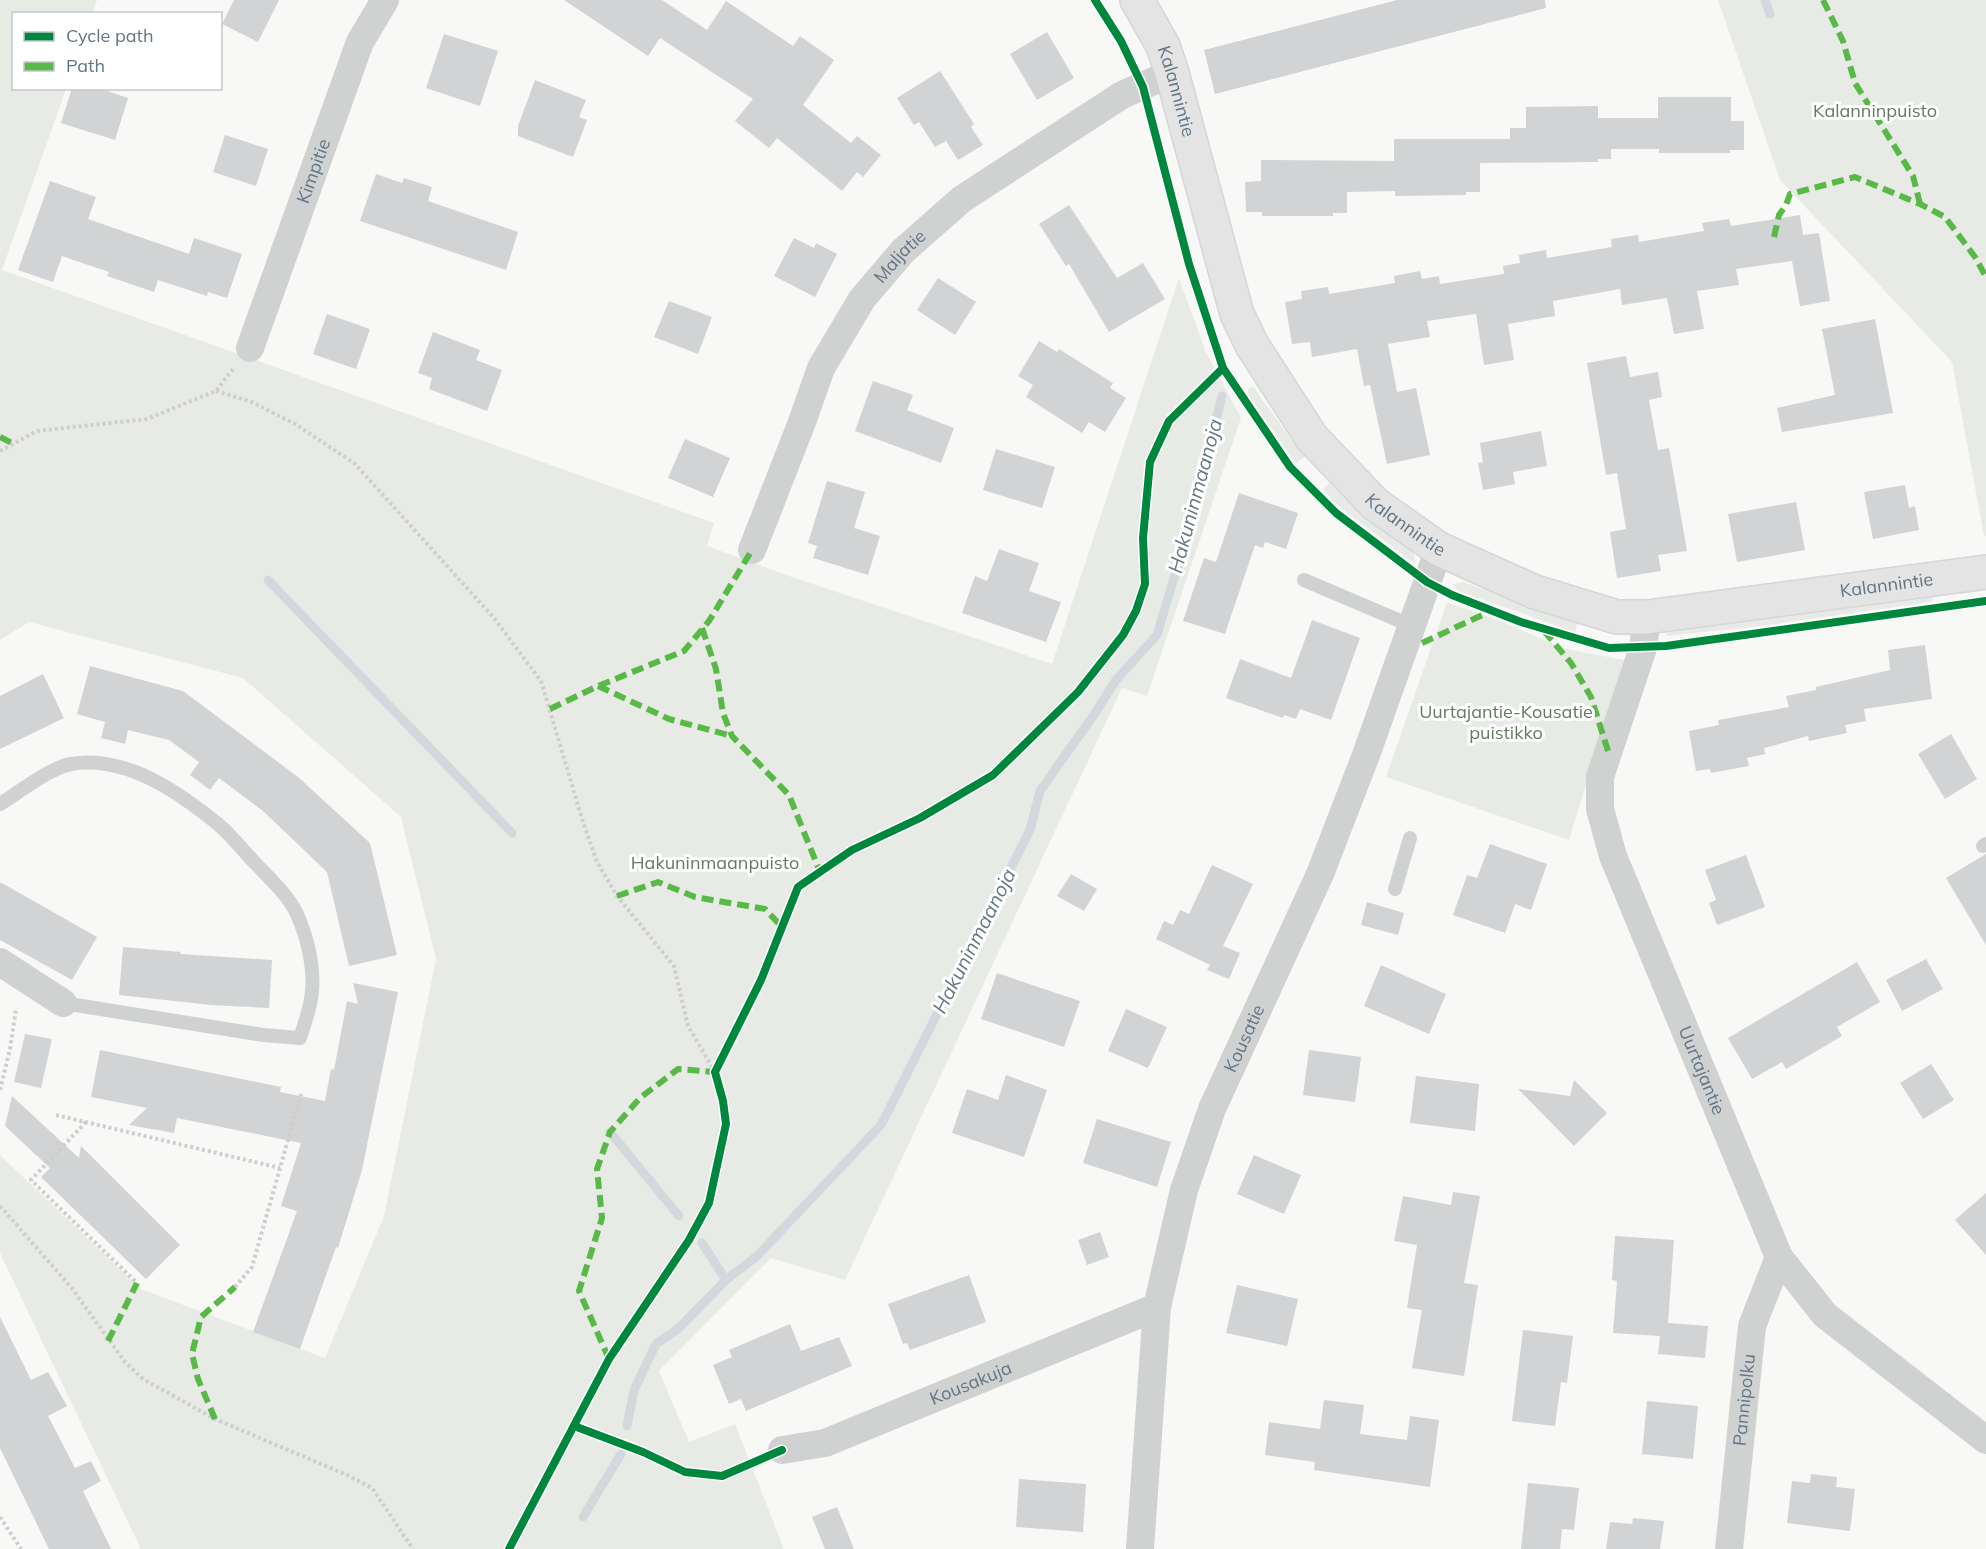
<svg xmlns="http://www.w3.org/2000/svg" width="1986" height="1549" font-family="Mulish,sans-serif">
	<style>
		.green { fill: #e8ebe5 }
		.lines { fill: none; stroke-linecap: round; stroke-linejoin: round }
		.stream { stroke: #d2d8dc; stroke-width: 9 }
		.building { fill: #d2d3d4 }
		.secondary-casing { stroke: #d5d6d7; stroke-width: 36 }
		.path { stroke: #cececf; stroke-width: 4; stroke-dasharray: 3 3; stroke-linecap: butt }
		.lane { stroke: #d0d2d2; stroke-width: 14 }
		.street { stroke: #d0d2d2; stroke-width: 28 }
		.secondary { stroke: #e3e4e3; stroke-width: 33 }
		.quiet { stroke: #58b947; stroke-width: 6; stroke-dasharray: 12 6; stroke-linecap: butt }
		.cycleway-casing { stroke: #fff; stroke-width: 11 }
		.cycleway { stroke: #00873e; stroke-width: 8 }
		.labels { text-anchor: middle; stroke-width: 6; stroke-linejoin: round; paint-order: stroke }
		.street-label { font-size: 18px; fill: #637483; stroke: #fff }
		.park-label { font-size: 18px; fill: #667a62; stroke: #fff }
		.water-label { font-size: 20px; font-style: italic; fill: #637a83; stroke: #fff }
	</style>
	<rect width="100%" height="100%" fill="#f8f8f7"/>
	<!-- green -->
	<g class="green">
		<path d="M0,0H97L93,13L14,14V88L66,89L2,270L714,523L707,546L789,576L1052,664L1179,278L1206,352L1241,418L1147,696L1122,688L845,1280L771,1258L659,1371L689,1442L735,1424L784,1549H141L0,1253V1155L141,1289L325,1358L384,1216L436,959L401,817L243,678L29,622L0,640Z"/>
		<path d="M1718,0H1986V536H1984L1952,362L1780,180Z"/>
		<path d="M1252,387L1254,388L1293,442L1305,456L1296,464L1248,394V389Z"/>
		<path d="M1329,483L1367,517L1408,546L1413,551L1416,565L1336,504L1323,489Z"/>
		<path d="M1463,582L1578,622L1575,632L1458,591L1454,586L1455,584Z"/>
		<path d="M1932,590L1934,597L1931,602L1753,627L1666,636L1670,627Z"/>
		<path d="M1447,602L1508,624L1562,648L1624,660L1569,840L1386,777Z"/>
	</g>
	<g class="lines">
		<!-- stream -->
		<g class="stream">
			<path d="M1765,0L1770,14"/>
			<path d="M268,580L512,833"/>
			<path d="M610,1132L679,1216"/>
			<path d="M702,1243L726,1280"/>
			<path d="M627,1426L634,1390L656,1344L679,1328L726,1280L757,1256L881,1125L1030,830L1040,791L1093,716L1116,680L1157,635L1190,524L1222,396"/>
			<path d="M583,1517L621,1454"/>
		</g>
	</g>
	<!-- building -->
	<g class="building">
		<path d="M234,0H279L258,42L222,24Z"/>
		<path d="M564,0H662L707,30L726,1L793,46L800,36L834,60L803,105L851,143L857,136L881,155L863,177L857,172L842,191L777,138L769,148L735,121L753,99L660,38L648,56Z"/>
		<path d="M1397,0H1545L1546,8L1215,94L1204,50Z"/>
		<path d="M1047,32L1074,78L1037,100L1010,54Z"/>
		<path d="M444,34L498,51L480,106L426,88Z"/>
		<path d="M940,71L974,124L971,127L983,145L958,160L946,141L935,147L919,122L914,125L897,98Z"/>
		<path d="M535,80L586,100L579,117L587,120L573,157L518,136V126Z"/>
		<path d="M72,88H98L128,98L115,140L61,123Z"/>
		<path d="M1658,97H1731V121H1744V150H1730V153H1659V149H1611V159H1598V162L1480,163V192H1466V195L1395,196V191L1347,192V213H1333V216H1262V212H1246L1245,182L1261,181V160L1394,161V139H1510V128H1526V107L1598,106V118H1658Z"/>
		<path d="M225,135L268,149L256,186L213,172Z"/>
		<path d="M376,174L402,183L404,178L432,187L428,201L518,232L506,270L360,221Z"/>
		<path d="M50,181L96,197L88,219L189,254L194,238L242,254L227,298L208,292L207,296L158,280L154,292L107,276L109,272L62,256L53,282L18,270Z"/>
		<path d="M1069,205L1117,278L1143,263L1165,299L1109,332L1069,264L1066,266L1039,224Z"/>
		<path d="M1800,215L1803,235L1819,233L1830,301L1800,306L1792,261L1736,269L1739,285L1697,291L1704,329L1674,334L1667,298L1622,305L1620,289L1553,301L1555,316L1508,324L1514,360L1484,365L1476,314L1427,321L1430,337L1388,344L1397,392L1416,388L1430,455L1387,464L1370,385L1364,386L1357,349L1312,357L1310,342L1292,344L1285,302L1302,299L1301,291L1328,287L1329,294L1395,283L1394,276L1420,271L1422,279L1439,276L1440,284L1504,274L1503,266L1520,263L1519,255L1546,250L1547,258L1612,247L1611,239L1638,235L1639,242L1704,231L1702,223L1729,219L1731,226Z"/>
		<path d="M794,238L814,248L816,243L837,254L815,297L774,276Z"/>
		<path d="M938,278L976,302L955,335L917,310Z"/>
		<path d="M669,301L712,317L698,354L654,337Z"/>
		<path d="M327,314L370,329L356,369L313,354Z"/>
		<path d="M1875,319L1893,413L1782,432L1777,408L1835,395L1822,329Z"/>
		<path d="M433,332L480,350L476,360L502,370L487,411L429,389L432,378L418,373Z"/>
		<path d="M1039,341L1057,352L1059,349L1113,383L1110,388L1126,398L1105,432L1089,422L1082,433L1026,397L1033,385L1018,376Z"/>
		<path d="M1626,356L1630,377L1658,372L1662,397L1649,400L1658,450L1669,448L1687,551L1658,555L1661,571L1617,578L1610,532L1626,529L1617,473L1606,475L1587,363Z"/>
		<path d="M873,381L913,395L907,410L954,428L941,463L855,431Z"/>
		<path d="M1541,431L1547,466L1513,472L1515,484L1483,490L1478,463L1483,462L1480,443Z"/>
		<path d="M685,439L730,458L713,497L668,478Z"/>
		<path d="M996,449L1055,467L1042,508L983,490Z"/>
		<path d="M827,481L865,492L854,528L880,536L868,575L813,558L817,546L808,543Z"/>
		<path d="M1905,485L1909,508L1915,506L1919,530L1873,539L1864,492Z"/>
		<path d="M1239,493L1298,513L1286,549L1265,542L1263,548L1255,545L1225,634L1183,621L1204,558L1216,562Z"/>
		<path d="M1796,502L1805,550L1737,562L1728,514Z"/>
		<path d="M999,549L1039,563L1029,591L1061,602L1046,642L962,613L975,576L987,581Z"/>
		<path d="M1312,620L1360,638L1331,720L1300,709L1296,719L1284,715L1283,718L1226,698L1240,659L1291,678Z"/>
		<path d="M1925,645L1932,699L1864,709L1866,721L1845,725L1847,733L1809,741L1808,736L1764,748L1765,754L1747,758L1749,766L1711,773L1710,769L1696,771L1689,731L1719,725L1718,720L1789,707L1786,696L1816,690V687L1890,670L1888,650Z"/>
		<path d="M90,666L183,691L298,777L370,843L397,955L349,966L327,872L263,811L219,778L210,790L190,775L199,762L169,740L128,730L125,744L101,738L105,722L77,714Z"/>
		<path d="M43,674L64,718L0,749V696Z"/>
		<path d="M1951,734L1977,779L1945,799L1918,754Z"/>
		<path d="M1490,844L1547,864L1531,910L1515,904L1505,933L1453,915L1467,875L1477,878Z"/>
		<path d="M1986,854V945L1946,878Z"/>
		<path d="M1746,855L1765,907L1717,925L1709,903L1716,900L1705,870Z"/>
		<path d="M1212,865L1253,884L1223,946L1240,953L1229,979L1207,970L1210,965L1156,939L1164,921L1173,925L1180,910L1189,914Z"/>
		<path d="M1071,874L1097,889L1084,911L1057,896Z"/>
		<path d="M0,882L97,937L72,980L0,940Z"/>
		<path d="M1367,902L1404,913L1398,935L1361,925Z"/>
		<path d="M123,947L181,952L180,954L272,960L269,1008L211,1005L119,995Z"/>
		<path d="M1926,959L1943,989L1902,1011L1886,980Z"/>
		<path d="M1857,962L1880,1002L1837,1027L1842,1036L1786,1069L1782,1062L1752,1079L1728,1038Z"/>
		<path d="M1381,965L1446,994L1429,1034L1364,1006Z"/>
		<path d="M997,973L1080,1001L1064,1047L981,1019Z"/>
		<path d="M353,983L398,992L362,1170L338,1248L336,1247L300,1349L253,1332L297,1211L281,1206L301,1143L177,1118L174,1133L129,1125L147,1108L91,1097L100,1050L281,1087L280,1092L325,1101L331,1069L334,1070L347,1001L358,1004Z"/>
		<path d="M1126,1009L1167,1027L1148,1068L1108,1051Z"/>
		<path d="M25,1034L52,1039L41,1088L14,1082Z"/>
		<path d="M1309,1050L1361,1057L1355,1102L1303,1095Z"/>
		<path d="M1931,1064L1954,1100L1923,1119L1900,1083Z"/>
		<path d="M1006,1075L1047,1090L1024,1157L952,1133L967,1089L998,1100Z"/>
		<path d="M1416,1076L1479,1084L1475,1131L1410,1123Z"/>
		<path d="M1574,1080L1607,1113L1574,1146L1518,1089L1570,1096Z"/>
		<path d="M12,1096L79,1158L81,1146L180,1245L146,1279L41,1177L50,1168L5,1126Z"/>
		<path d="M1097,1119L1171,1142L1157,1187L1083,1163Z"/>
		<path d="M1254,1155L1301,1175L1284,1214L1237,1194Z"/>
		<path d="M1453,1192L1480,1196L1464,1283L1478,1285L1464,1376L1412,1368L1422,1310L1407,1308L1417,1245L1394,1241L1403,1196L1451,1205Z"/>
		<path d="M1986,1193V1255L1955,1220Z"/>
		<path d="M1100,1232L1109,1257L1087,1265L1078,1240Z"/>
		<path d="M1615,1236L1674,1240L1668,1323L1708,1326L1705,1358L1658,1354L1660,1336L1613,1333L1617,1281L1612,1280Z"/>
		<path d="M969,1275L986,1322L910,1350L907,1343L903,1344L888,1304Z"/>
		<path d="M1237,1285L1298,1299L1287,1346L1226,1333Z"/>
		<path d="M0,1317L31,1380L48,1372L67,1406L48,1416L75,1468L91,1461L101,1481L83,1491L111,1549H49L0,1448Z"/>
		<path d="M790,1324L801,1351L839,1337L852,1366L746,1411L741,1399L729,1404L713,1365L732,1357L729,1350Z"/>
		<path d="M1523,1330L1573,1336L1567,1383L1561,1382L1555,1426L1512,1421Z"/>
		<path d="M1324,1400L1364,1405L1360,1434L1407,1440L1410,1416L1439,1420L1430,1487L1314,1470L1315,1462L1265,1455L1269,1422L1320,1429Z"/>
		<path d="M1647,1401L1698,1406L1693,1459L1642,1454Z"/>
		<path d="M1811,1474L1837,1477L1836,1487L1855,1489L1850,1531L1787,1523L1792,1481L1810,1483Z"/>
		<path d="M1019,1479L1086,1484L1083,1532L1016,1527Z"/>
		<path d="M1528,1483L1579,1488L1574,1530L1562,1529L1560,1549H1521Z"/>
		<path d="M837,1507L854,1549H825L812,1517Z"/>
		<path d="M1633,1518L1664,1521L1660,1549H1606L1610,1522L1632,1524Z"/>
	</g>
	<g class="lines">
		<defs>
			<g id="secondary">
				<path id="s7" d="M1137,0L1163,46L1172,73L1237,314L1252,345L1312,438L1375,504L1439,549L1535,592L1617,617H1647L1986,572"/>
			</g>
		</defs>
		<!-- secondary casing -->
		<use href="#secondary" class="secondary-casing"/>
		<!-- path -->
		<g class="path">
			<path d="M216,391L252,402L295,424L354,463L494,618L541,681L582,819L597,862L617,896L674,966L688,1026L715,1072"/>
			<path d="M0,451L37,431L147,419L216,391L233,369"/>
			<path d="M0,1090L10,1049L16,1009"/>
			<path d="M56,1115L280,1168"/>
			<path d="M86,1122L31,1180L137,1283"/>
			<path d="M0,1206L71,1287L125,1362L143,1379L215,1419L347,1475L372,1488L413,1549"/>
			<path d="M235,1287L252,1267L301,1094"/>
			<path d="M0,1517L21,1549"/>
		</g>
		<!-- lane -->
		<g class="lane">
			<path d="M1304,580L1412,626"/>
			<path d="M0,804C20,792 49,768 71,764C125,754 180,793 219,825C233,837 244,852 257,865C271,880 288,895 297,914C308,939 316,972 311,999C309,1012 304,1025 300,1038L263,1035L63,1003"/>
			<path d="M1983,846L1986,844"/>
			<path d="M1395,889L1410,838"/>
		</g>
		<!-- street -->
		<g class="street">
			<path id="s1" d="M250,348L360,42L385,0"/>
			<path id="s2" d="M752,550L802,422L821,368L862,299L903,251L962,199L1122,95L1172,73"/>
			<path id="s3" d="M1647,617L1643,648L1600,777V809L1613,856L1779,1257L1825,1315L1986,1440"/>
			<path d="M0,962L63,1003"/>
			<path id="s4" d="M782,1450L825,1443L1157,1307"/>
			<path id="s5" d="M1140,1549L1157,1307L1184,1190L1212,1109L1320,874L1366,755L1439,549"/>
			<path id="s6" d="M1729,1549L1752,1326L1779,1257"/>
		</g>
		<!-- secondary -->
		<use href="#secondary" class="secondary"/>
		<!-- quiet -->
		<g class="quiet">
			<path d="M1823,0L1843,41L1855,83L1913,176L1920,204"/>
			<path d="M1774,237L1779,215L1786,205L1790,194L1855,177L1920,204L1945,217L1975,257L1986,277"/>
			<path d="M0,437L14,444"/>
			<path d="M702,628L716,669L723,713L732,736L789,795L820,872"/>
			<path d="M1544,631L1571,663L1591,697L1608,751"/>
			<path d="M1422,643L1493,610"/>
			<path d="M598,686L669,719L732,736"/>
			<path d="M550,709L598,686L684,651L709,621L752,550"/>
			<path d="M617,896L658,882L695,897L765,909L782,927"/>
			<path d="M108,1341L137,1283"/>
			<path d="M609,1359L579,1291L602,1218L597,1169L610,1132L640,1098L678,1069L715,1072"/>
			<path d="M215,1419L198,1379L192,1354L201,1317L235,1287"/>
		</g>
		<defs>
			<g id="cycleway">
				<path d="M1095,0L1121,41L1143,87L1189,264L1223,368L1290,467L1336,513L1427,582L1452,595L1521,622L1609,648L1666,646L1986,601"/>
				<path d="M574,1426L643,1452L685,1472L722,1476L782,1450"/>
				<path d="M509,1549L609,1359L689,1240L709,1203L726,1124L723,1101L715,1072L761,980L798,887L852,850L920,818L993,775L1078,692L1123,635L1136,611L1145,584L1143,538L1150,462L1169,421L1223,368"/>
			</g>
		</defs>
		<!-- cycleway casing -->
		<use href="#cycleway" class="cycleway-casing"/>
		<!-- cycleway -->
		<use href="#cycleway" class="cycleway"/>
	</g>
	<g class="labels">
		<!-- street labels -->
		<g class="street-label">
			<text dy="6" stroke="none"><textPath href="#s7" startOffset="100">Kalannintie</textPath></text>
			<text dy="6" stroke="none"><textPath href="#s1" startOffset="188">Kimpitie</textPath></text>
			<text dy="6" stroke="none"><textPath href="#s2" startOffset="332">Maljatie</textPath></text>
			<text dy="6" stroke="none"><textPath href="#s7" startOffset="604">Kalannintie</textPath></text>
			<text dy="6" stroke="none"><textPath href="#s7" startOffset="1108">Kalannintie</textPath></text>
			<text dy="6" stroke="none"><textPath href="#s5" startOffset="526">Kousatie</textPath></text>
			<text dy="6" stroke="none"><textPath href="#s3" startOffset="480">Uurtajantie</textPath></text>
			<text dy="6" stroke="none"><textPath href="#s4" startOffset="201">Kousakuja</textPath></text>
			<text dy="6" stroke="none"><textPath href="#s6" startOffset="150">Pannipolku</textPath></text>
		</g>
		<!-- park labels -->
		<g class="park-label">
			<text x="1875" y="117">Kalanninpuisto</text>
			<text x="1506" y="718">Uurtajantie-Kousatie<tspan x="1506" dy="21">puistikko</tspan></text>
			<text x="715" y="869">Hakuninmaanpuisto</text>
		</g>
		<!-- water labels -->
		<g class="water-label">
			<text transform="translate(1195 496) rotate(-75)" y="7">Hakuninmaanoja</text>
			<text transform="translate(974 941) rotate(-63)" y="7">Hakuninmaanoja</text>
		</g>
	</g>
	<!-- legend -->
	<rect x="12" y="12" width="210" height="78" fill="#ffffff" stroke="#c1c7cd" stroke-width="1.5"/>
	<rect x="24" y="32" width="30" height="9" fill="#00873e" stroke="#c1c7cd" stroke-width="1.5"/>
	<text x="66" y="42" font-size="18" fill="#637483">Cycle path</text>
	<rect x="24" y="62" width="30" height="9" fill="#58b947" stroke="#c1c7cd" stroke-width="1.5"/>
	<text x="66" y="72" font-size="18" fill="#637483">Path</text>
</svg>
